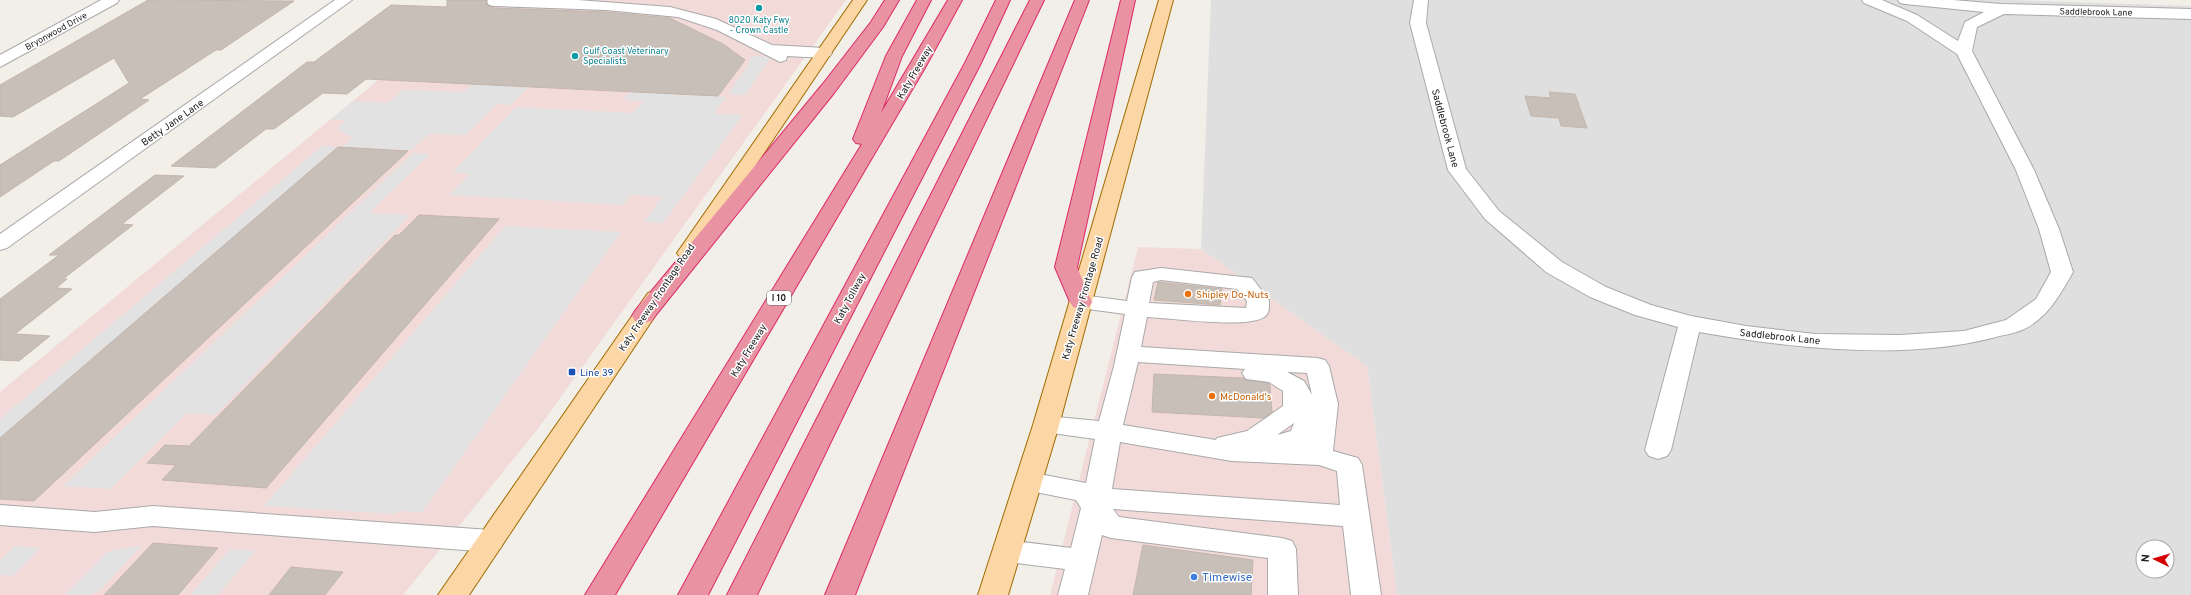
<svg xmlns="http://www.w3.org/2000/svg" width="2191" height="595" font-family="Overpass,sans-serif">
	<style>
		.residential { fill: #e0dfdf; fill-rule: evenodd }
		.commercial { fill: #f2dad9 }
		.parking { fill: #e2e2e2 }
		.building { fill: #c7bfb8; stroke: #c4b6ab }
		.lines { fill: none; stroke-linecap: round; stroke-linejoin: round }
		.minor-casing { stroke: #a9a9a9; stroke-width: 2 }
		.major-casing { stroke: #a06b00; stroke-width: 2 }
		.highway-casing { stroke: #dc2a67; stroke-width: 2 }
		.minor { fill: #fff; fill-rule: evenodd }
		.major { fill: #fcd6a4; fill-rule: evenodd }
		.highway { fill: #e892a2; fill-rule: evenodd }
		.culture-dot { fill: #0f9aa8; stroke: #fff; stroke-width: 1.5 }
		.food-dot { fill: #e8710a; stroke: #fff; stroke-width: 1.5 }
		.transit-dot { fill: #1a4fb4; stroke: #fff; stroke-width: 1.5 }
		.shop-dot { fill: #3f7fe0; stroke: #fff; stroke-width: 1.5 }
		.labels { text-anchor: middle; stroke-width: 3; stroke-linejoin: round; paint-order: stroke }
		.far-street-label { font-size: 9px; fill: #222; stroke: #fff }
		.far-culture-label { font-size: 9px; fill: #0d838f; stroke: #fff }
		.shield { fill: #fff; stroke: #646464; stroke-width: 1 }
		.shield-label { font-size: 9px; font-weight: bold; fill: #222 }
		.street-label { font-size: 10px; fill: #222; stroke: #fff }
		.food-label { font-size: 10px; fill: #c56008; stroke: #fff; text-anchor: start }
		.transit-label { font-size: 10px; fill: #164399; stroke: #fff; text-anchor: start }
		.near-shop-label { font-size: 12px; fill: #366cbe; stroke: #fff; text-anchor: start }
	</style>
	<rect width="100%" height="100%" fill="#f2efe9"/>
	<!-- residential -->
	<path class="residential" d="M1211,0H2008L2191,6V595H1397L1367,366L1201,249ZM2143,547H2167V571H2143Z"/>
	<!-- commercial -->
	<g class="commercial">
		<path d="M475,0H846L537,430L403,595H0V392Z"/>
		<path d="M1138,247L1201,249L1367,366L1397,595H1050Z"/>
	</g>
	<!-- parking -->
	<g class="parking">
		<path d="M752,56L771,57L745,95L728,94L750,63H747Z"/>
		<path d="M473,84L529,87L510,105L497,104L466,135L429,134L412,150L343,147L353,138L337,129L346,120H331L353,101L388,103L403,90L464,92Z"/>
		<path d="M630,92L726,97L714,114L743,115L663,223L644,222L662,197L631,195L623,205L450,195L470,174L453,172L516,107L633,113L643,101L623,100Z"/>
		<path d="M322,146L338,147L0,438V419Z"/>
		<path d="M413,153L430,154L369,213L410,215L215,415L187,413L110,489L63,486Z"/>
		<path d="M505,226L621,232L422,512L397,511L395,514L264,506Z"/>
		<path d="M142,545L103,587L92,595H65L107,552Z"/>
		<path d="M15,546L41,548L13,576L0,575V560Z"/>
		<path d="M230,549L255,551L218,595H190Z"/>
	</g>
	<!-- building -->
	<g class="building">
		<path d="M148,0L294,1L221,50H216L140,99L149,100L59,161H54L0,197V165L129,83L114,58L13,117L0,116V85Z"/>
		<path d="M447,0H486L488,6L494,8L606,12L670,18L723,44L745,60L718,96L366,79L347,94L323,93L274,129H266L215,168L171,166L307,62H314L391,5L447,7Z"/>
		<path d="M1549,92L1575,94L1587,128L1561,126L1559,118L1531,116L1525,96L1551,98Z"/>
		<path d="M338,147L408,151L34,501L0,499V438Z"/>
		<path d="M155,175L184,176L122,224L133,225L63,279H67L56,288L72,289L15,334L50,336L19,361L0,360V299L59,255H49Z"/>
		<path d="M419,215L499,219L266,488L162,480L176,465L147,463L165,445L189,446L395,235H399Z"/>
		<path d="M1158,282L1222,289L1220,305L1154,300Z"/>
		<path d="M1154,374L1243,378L1246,380L1268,383L1270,385L1272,412L1264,418L1152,412Z"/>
		<path d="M153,543L218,548L178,595H104Z"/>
		<path d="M1143,545L1253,560L1251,595H1133Z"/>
		<path d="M291,567L343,572L325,595H269Z"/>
	</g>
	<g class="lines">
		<defs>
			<g id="minor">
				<path d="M101,0H119L117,3L0,67V55Z"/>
				<path d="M335,0H352L7,248L0,250V234Z"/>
				<path d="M488,0H578L670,7L716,19L772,45L824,48L830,50L832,53L830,56L824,58L787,56L786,60L780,62L717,30L678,17L606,10L494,6L489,5L487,2Z"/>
				<path d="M1414,0H1428L1426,23L1466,169L1499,211L1562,262L1606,287L1651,305L1691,316L1746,326L1815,334L1899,335L1964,331L2006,320L2036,299L2051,272L2039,229L2016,170L1957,54L1907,21L1864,3L1862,0H1882L1917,15L1958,41L1965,22L1984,12L1905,4L1900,3L1898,0H1953L2001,4L2191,9V19L2004,14L1977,27L1972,51L2034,170L2059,229L2073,272C2060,295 2047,319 2022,330C2013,334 2002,335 1992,338C1903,361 1789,348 1699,332L1671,450L1667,456L1658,459L1649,456L1645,450L1678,327L1635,315L1590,297L1546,272L1485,219L1448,170L1410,23Z"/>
				<path d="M1161,268L1252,278L1269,300C1269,306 1270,314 1264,317C1247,329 1171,318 1147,317L1141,347L1317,358L1325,360L1329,366L1338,404L1333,451L1358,458L1362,465L1381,595H1351L1343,526L1113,509L1119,517L1282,538L1292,541L1296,549L1298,595H1268V558L1111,538L1102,535L1088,595H1058L1065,569L1007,562L997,559L993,551L997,543L1007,540L1071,548L1081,508L1076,500L1020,489L1016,482L1020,475L1029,472L1086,483L1095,439L1037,431L1033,425L1037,419L1046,416L1099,421L1114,366L1125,314L1073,307L1070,302L1073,297L1081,295L1127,301L1132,277L1135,272ZM1161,280L1237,289L1247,301L1246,308L1149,303L1153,282ZM1138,362L1245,369L1242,373L1246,379L1269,382L1283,391V406L1247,431L1217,438L1216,440L1123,425ZM1287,372L1307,373L1312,395L1304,381ZM1294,423L1291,431L1277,435ZM1120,442L1232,461L1319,465L1337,471L1340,505L1112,489Z"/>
				<path d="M0,505L95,512L153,506L490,530L500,533L504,541L500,549L490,552L153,526L95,532L0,525Z"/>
			</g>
			<g id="major">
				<path d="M853,0H867L694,257L687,259L680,257L677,253Z"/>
				<path d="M1159,0H1173L1059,425L1008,595H978L1033,425Z"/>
				<path d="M656,291L664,293L667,298L469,595H438L648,293Z"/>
			</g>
			<g id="highway">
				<path d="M885,0H899L883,27L834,93L651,321L643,323L635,321L632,316L635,311L822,85L871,22Z"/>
				<path d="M917,0H931L902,56L881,113L948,0H962L926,66L615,595H585L862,144L856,143L853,139L886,56Z"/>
				<path d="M996,0H1010L981,63L708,595H678L965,63Z"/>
				<path d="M1030,0H1044L757,595H727Z"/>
				<path d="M1075,0H1089L855,595H825Z"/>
				<path d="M1121,0H1135L1077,267L1092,302L1089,307L1081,309L1073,307L1070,302L1055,267Z"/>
			</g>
		</defs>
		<!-- minor casing -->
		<use href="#minor" class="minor-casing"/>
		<!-- major casing -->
		<use href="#major" class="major-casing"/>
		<!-- highway casing -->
		<use href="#highway" class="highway-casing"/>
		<!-- minor -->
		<use href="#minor" class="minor"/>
		<!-- major -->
		<use href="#major" class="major"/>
		<!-- highway -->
		<use href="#highway" class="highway"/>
	</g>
	<!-- markers -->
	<g class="culture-dot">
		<circle cx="759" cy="8" r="4"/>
		<circle cx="575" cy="56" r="4"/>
	</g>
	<g class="food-dot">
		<circle cx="1188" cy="294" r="4"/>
		<circle cx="1212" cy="396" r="4"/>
	</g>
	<rect class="transit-dot" x="568" y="368" width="8" height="8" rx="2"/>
	<circle class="shop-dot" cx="1194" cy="577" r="4"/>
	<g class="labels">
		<!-- far-street labels -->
		<g class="far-street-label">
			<text transform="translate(2096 12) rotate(1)" y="3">Saddlebrook Lane</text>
			<text transform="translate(56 31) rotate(-29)" y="3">Bryonwood Drive</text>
		</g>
		<!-- far-culture labels -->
		<g class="far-culture-label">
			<text x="759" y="23">8020 Katy Fwy<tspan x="759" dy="10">- Crown Castle</tspan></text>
			<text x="583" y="54" text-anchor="start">Gulf Coast Veterinary<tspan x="583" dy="10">Specialists</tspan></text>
		</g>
		<!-- shield labels -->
		<rect class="shield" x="767" y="291" width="24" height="14" rx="3"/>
		<g class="shield-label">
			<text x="779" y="301">I 10</text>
		</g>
		<!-- street labels -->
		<g class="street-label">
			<text transform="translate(914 72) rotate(-60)" y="4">Katy Freeway</text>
			<text transform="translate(172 122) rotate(-35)" y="4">Betty Jane Lane</text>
			<text transform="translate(1446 128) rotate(75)" y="4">Saddlebrook Lane</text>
			<text transform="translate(656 297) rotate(-56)" y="4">Katy Freeway Frontage Road</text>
			<text transform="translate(849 298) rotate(-62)" y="4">Katy Tollway</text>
			<text transform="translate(1082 298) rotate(-74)" y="4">Katy Freeway Frontage Road</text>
			<text transform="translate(1780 336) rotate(6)" y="4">Saddlebrook Lane</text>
			<text transform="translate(748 350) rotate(-59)" y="4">Katy Freeway</text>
		</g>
		<!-- food labels -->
		<g class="food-label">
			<text x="1196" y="298">Shipley Do-Nuts</text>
			<text x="1220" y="400">McDonald's</text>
		</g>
		<!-- transit labels -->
		<g class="transit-label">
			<text x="580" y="376">Line 39</text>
		</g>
		<!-- near-shop labels -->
		<g class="near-shop-label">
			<text x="1202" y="581">Timewise</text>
		</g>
	</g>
	<!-- north arrow -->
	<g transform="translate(2155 559) rotate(275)"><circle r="19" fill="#ffffff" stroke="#a7a7a7"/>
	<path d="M0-3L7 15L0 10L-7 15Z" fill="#d40000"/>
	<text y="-6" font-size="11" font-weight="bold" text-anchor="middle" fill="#222222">N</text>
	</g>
</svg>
